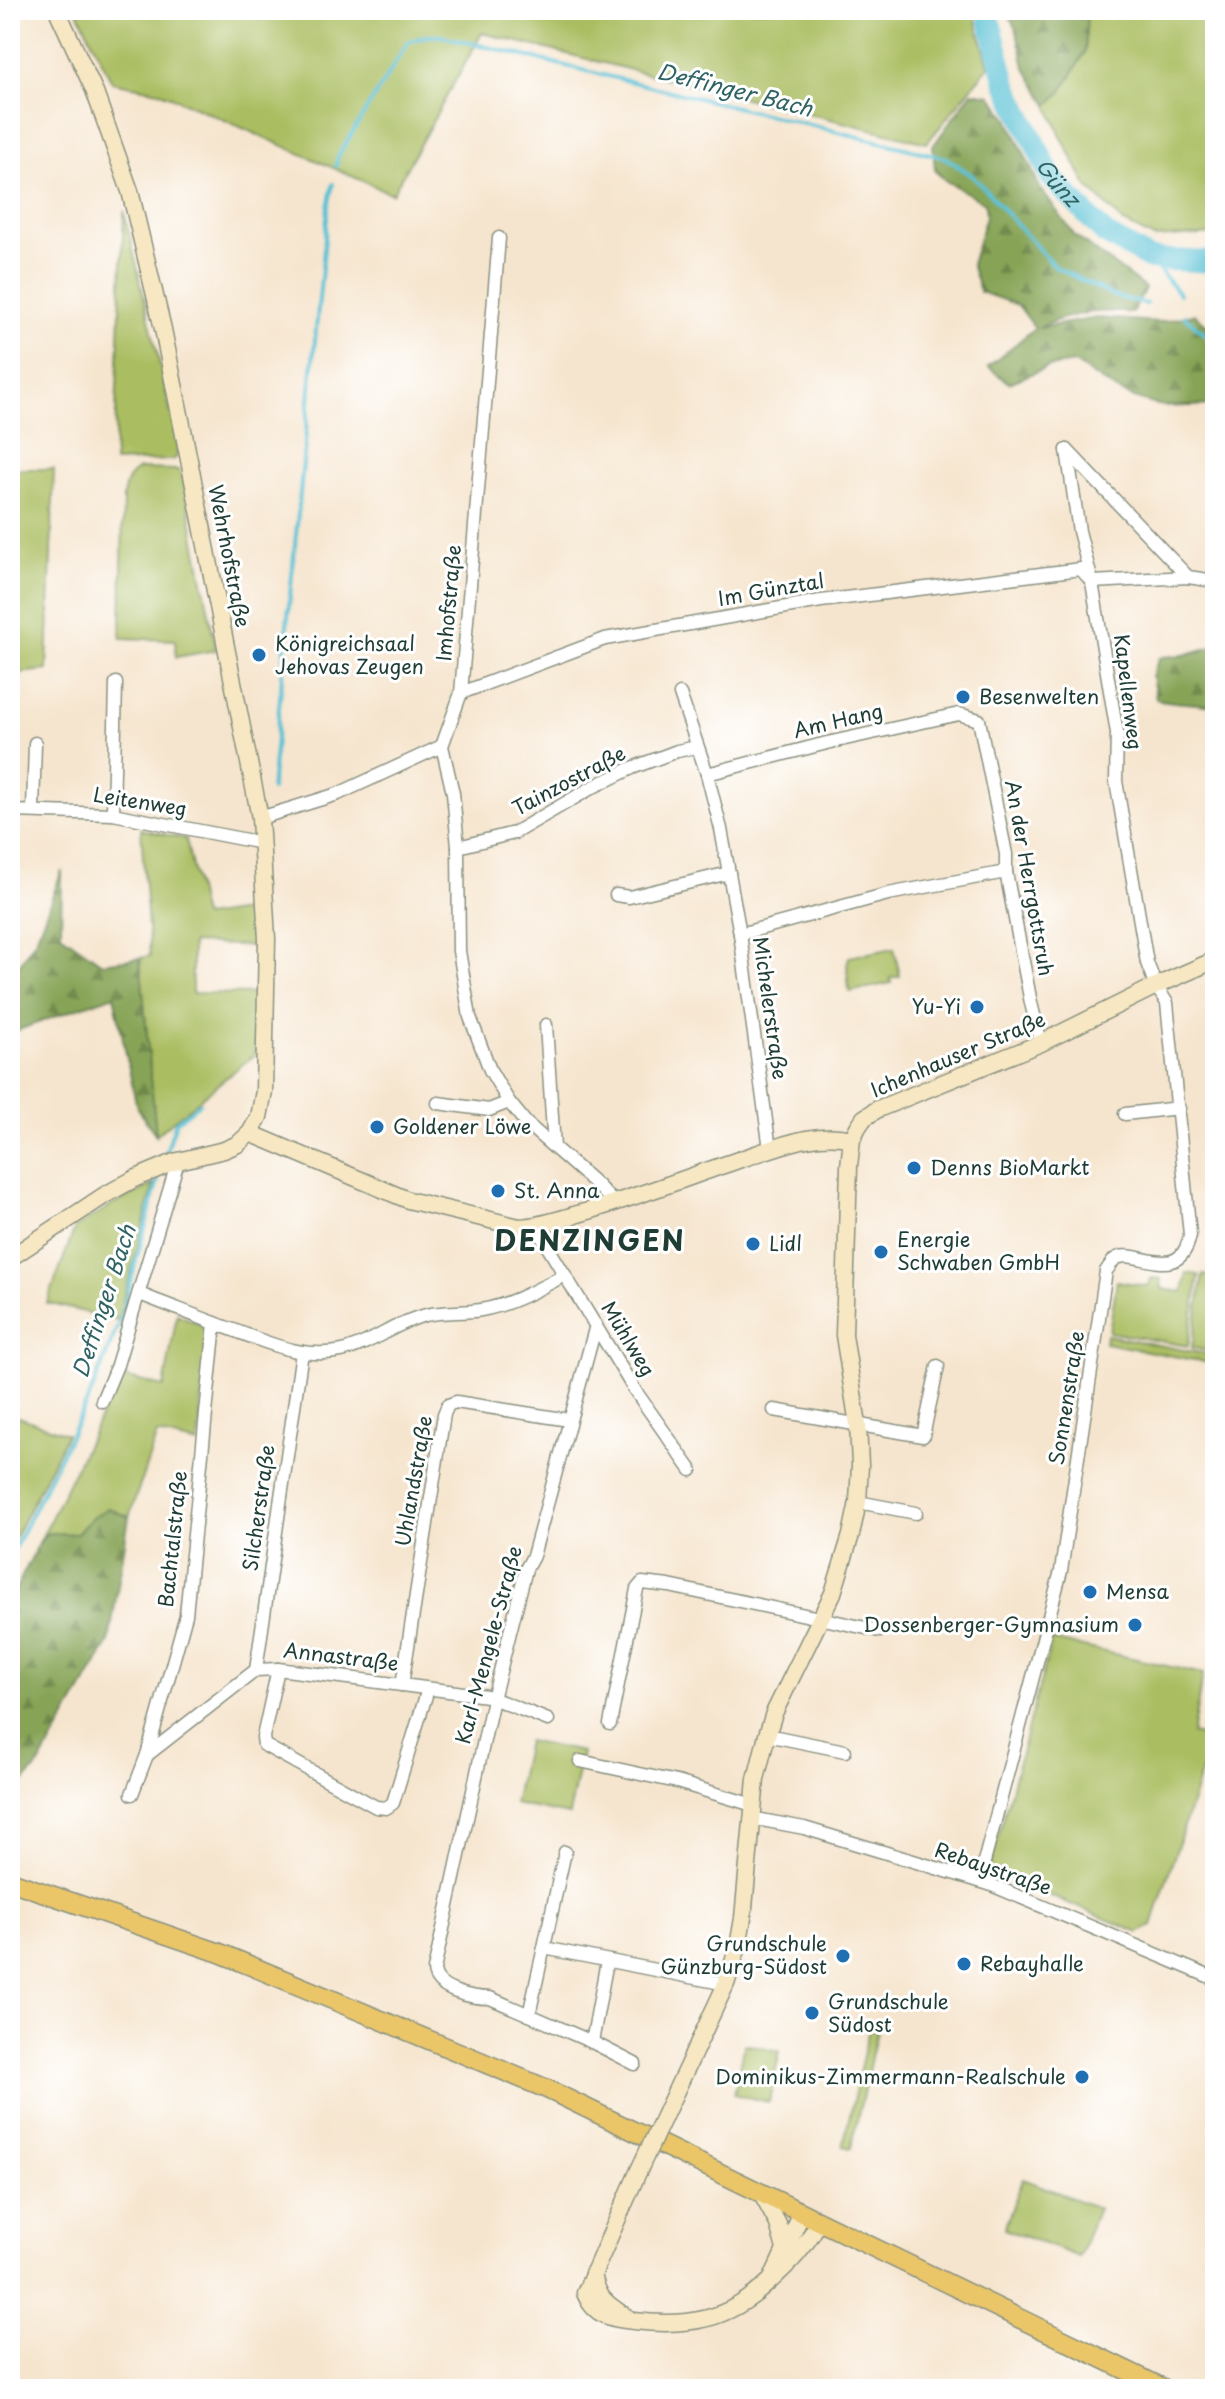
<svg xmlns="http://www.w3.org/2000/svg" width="1225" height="2399" font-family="'Playpen Sans',sans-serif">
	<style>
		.green { fill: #aabd61; stroke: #647d4a; stroke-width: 2 }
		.forest { fill: url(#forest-firs); stroke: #537046; stroke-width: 2 }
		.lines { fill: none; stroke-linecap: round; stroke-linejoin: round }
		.stream { stroke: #57c0d4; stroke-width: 4 }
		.river { stroke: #57c0d4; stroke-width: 22 }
		.street-casing { stroke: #8a9181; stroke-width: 15 }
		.secondary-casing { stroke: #8a9181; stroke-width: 19 }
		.primary-casing { stroke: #8a9181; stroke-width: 21 }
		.street { stroke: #fff; stroke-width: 12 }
		.secondary { stroke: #f7e8c3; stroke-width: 16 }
		.primary { stroke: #eac669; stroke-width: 18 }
		.secondary-bridge-casing { stroke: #8a9181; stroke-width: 19; stroke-linecap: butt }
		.secondary-bridge { stroke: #f7e8c3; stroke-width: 16 }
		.poi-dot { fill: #1f6fb2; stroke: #fff; stroke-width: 3 }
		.labels { text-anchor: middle; stroke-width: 6; stroke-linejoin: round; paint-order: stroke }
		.street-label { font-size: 20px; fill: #1f3d34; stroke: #fff }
		.poi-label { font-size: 20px; fill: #1f3d34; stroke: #fff; text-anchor: start }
		.water-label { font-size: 22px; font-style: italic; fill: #306464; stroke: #fff }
		.district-label { font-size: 28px; font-weight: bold; letter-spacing: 2px; fill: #1f3d34; stroke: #fff }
	</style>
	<defs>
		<pattern id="forest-firs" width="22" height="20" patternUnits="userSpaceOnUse" patternTransform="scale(2)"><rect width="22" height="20" fill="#87a457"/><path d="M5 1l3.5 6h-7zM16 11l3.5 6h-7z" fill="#6e8749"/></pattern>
	</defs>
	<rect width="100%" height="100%" fill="#fff"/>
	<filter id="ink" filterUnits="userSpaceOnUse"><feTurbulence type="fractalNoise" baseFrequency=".0125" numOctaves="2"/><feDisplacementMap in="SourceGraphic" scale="16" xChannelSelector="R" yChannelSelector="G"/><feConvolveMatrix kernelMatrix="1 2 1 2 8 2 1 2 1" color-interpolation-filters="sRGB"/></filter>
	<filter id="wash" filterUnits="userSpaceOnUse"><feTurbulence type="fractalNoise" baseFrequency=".006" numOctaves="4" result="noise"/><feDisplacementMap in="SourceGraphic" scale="32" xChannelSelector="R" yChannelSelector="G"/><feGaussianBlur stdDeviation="1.8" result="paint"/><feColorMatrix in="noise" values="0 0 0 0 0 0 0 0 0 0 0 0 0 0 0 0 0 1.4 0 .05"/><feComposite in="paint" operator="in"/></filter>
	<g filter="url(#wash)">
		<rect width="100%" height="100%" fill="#f6e5ce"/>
		<!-- green -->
		<g class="green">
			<path d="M77,10H973L989,66L927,143L482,33L392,194L159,91L112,82Z"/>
			<path d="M1087,10H1215V234L1154,238L1124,223L1087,186L1061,136L1048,105L1062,91L1085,52Z"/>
			<path d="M124,211L178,443L177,457L172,460L114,462Z"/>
			<path d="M10,469H54L47,670L10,674Z"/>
			<path d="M139,469L178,470L183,477L216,650L176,657L175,640L121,638L123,497C125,483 127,476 139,469Z"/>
			<path d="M141,829L186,839L203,917L253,910L255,946L192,943V993L255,994V1054L156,1135L140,958L150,956Z"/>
			<path d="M894,948L900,976L890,978L891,983L849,992L847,964L849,957Z"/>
			<path d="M154,1184L118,1320L47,1303L75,1228L110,1206Z"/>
			<path d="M1187,1273L1199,1275L1188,1346L1109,1332L1117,1281L1147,1286L1152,1278L1161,1279L1162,1289L1183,1292Z"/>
			<path d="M1203,1275L1215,1277V1352L1192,1348Z"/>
			<path d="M177,1314L204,1326L208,1332L198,1444L157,1434L129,1517L108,1508L93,1517L76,1534L47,1533L38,1545L120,1376L164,1387Z"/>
			<path d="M1106,1335L1215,1356V1364L1105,1343Z"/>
			<path d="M10,1403L14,1405L16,1416L67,1434L10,1547Z"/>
			<path d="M1052,1640L1203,1674L1192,1734L1212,1739L1152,1925L1139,1933L989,1870Z"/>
			<path d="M527,1741L582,1752L569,1815L514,1804Z"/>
			<path d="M869,2029L877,2031L851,2148L843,2146Z"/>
			<path d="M745,2044L780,2051L769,2102L734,2094Z"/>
			<path d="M1023,2179L1098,2208L1079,2257L1004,2229Z"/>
		</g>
		<!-- forest -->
		<g class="forest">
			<path d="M1007,10H1087L1085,52L1062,91L1048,105L1025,67L1017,32Z"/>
			<path d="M972,92L991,95L1007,117L1040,188L1075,236L1145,288L1133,313C1101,309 1068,313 1039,328L1097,318L1160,322L1195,314L1208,326L1215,328V406C1196,404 1176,409 1159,405C1126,399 1101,381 1075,363L1048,367L1009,383L988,367L1035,328L1018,305L980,292L971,264L986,216L985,203L946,181L935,171L933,146Z"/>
			<path d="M1213,647L1215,648V707C1195,702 1176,704 1156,699L1152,676L1159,658C1167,655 1171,657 1179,656C1190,654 1201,649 1213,647Z"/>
			<path d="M62,871L61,934L102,963L140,958L156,1135L137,1108L114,995L10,1033V978L36,939Z"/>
			<path d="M108,1508L129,1517L109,1642L39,1765L15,1792L10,1794V1600L38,1545L47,1533L76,1534L93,1517Z"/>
		</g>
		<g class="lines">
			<!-- stream -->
			<g class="stream">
				<path d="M336,166L338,156L408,42L426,36H442L946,158L973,176L1055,267L1113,296L1146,304"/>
				<path d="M1150,259L1179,294"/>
				<path d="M1184,316L1212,340H1215"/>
				<path d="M271,790L328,207L333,184"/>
				<path d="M165,1155L176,1122L200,1103"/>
				<path d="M10,1557L89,1398L120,1320L158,1180"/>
			</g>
			<!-- river -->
			<path class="river" id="s1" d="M987,10L1006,83L1051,177L1105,234L1150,259L1215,262"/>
		</g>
	</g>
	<g filter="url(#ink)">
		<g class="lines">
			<defs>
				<g id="street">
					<path d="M499,238L461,693L442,746L453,793L458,847L459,951L470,1017L490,1070L509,1102L526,1123L598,1186L614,1203"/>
					<path d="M1067,450L1188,577"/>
					<path d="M461,693L605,639L821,601L1081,569L1092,582L1188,577L1215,581"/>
					<path d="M680,694L707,774L721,829L740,934L770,1149"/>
					<path d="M707,774L827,743L959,714L979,720L1006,854V872L1031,1003L1041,1043"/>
					<path d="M33,810L35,743"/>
					<path d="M10,811L113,814L262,843"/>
					<path d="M113,814L116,683"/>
					<path d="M260,818L338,794L442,746"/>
					<path d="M458,847L514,833L593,787L632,768L677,751L697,747"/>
					<path d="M616,895L629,897L729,873"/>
					<path d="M740,934L888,894L1006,872"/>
					<path d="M546,1025L554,1147"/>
					<path d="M438,1103L489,1110L509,1102"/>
					<path d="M1125,1114L1179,1108"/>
					<path d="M535,1226L634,1389L691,1470"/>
					<path d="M139,1294C171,1306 203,1319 236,1331C270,1344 304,1359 342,1351C372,1344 396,1322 426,1315C444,1311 463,1313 481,1310C511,1305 538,1289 565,1275"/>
					<path d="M596,1325L533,1556L526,1569L493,1699L434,1970C435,1991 473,1998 490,1998L592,2042L635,2064"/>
					<path d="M102,1401L117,1365L178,1161"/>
					<path d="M774,1410L923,1436L938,1366"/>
					<path d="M858,1502L916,1513"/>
					<path d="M278,1669L263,1737L264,1745L376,1807L386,1808L393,1803L428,1689"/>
					<path d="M256,1670L302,1352"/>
					<path d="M402,1685L444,1414L448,1405L456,1402L569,1420"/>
					<path d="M610,1724L637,1589L642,1583L669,1586L880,1631"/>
					<path d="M767,1735L845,1751"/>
					<path d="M147,1755L256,1670L278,1669L487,1696L548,1720"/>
					<path d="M580,1761L677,1782L753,1805"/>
					<path d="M132,1794L147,1755L186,1615L215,1323"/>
					<path d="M751,1818L804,1828L989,1884L1215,1979"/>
					<path d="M979,1881L1061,1571L1106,1271C1107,1270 1113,1261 1114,1260C1132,1244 1180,1288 1190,1235L1167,1003L1156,986L1147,963L1116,781L1117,733L1092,582L1079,531L1067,450"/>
					<path d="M544,1948L726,1984"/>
					<path d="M529,2015L565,1852"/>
					<path d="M592,2042L607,1961"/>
				</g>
				<g id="secondary">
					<path d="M250,1133L408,1200L519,1227C542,1226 563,1218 585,1212C639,1196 691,1176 744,1158C778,1147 816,1130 852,1139"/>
					<path d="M10,1258L105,1195L134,1179L174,1162L224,1150L238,1144L250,1133L259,1117L264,1091L267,939L260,818L163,329L130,191L94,90L57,10"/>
					<path d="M667,2110L726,1984L738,1947L743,1918L756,1779L767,1735L774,1713L833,1593L851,1535L858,1502L860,1465L858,1425L844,1335L849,1166L852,1139L858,1127L864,1118L878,1109L1041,1043L1156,986L1215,960"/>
					<path d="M639,2170L585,2293C594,2316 611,2319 634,2321C688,2327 728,2321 769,2282C790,2263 806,2247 819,2221"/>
					<path d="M761,2193L778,2224L785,2249"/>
					<path d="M593,2273C597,2299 607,2304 628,2318"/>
					<path d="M773,2276L802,2213"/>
				</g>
				<path id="primary" d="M10,1881L220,1953L547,2089L1165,2389"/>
			</defs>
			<!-- street casing -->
			<use href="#street" class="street-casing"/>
			<!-- secondary casing -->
			<use href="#secondary" class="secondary-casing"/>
			<!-- primary casing -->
			<use href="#primary" class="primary-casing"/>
			<!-- street -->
			<use href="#street" class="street"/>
			<!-- secondary -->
			<use href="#secondary" class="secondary"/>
			<!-- primary -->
			<use href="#primary" class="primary"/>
			<defs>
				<path id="secondary-bridge" d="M639,2170L667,2110"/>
			</defs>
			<!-- secondary-bridge casing -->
			<use href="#secondary-bridge" class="secondary-bridge-casing"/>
			<!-- secondary-bridge -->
			<use href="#secondary-bridge" class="secondary-bridge"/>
		</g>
	</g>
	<!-- markers -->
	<g class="poi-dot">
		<circle cx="259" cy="655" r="8"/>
		<circle cx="963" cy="697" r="8"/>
		<circle cx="977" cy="1007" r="8"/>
		<circle cx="377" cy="1127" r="8"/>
		<circle cx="914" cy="1168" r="8"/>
		<circle cx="498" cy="1191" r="8"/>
		<circle cx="753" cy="1244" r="8"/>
		<circle cx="881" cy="1252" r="8"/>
		<circle cx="1090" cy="1592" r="8"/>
		<circle cx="1135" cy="1625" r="8"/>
		<circle cx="843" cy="1956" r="8"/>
		<circle cx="964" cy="1964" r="8"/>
		<circle cx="812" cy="2013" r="8"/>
		<circle cx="1082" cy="2077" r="8"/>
	</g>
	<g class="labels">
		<!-- street labels -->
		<g class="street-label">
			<text transform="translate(229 556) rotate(79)" y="7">Wehrhofstraße</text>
			<text transform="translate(771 590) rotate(-10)" y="7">Im Günztal</text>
			<text transform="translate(449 603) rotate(-85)" y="7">Imhofstraße</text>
			<text transform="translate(1128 692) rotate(83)" y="7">Kapellenweg</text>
			<text transform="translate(838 721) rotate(-13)" y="7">Am Hang</text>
			<text transform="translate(569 781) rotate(-28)" y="7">Tainzostraße</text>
			<text transform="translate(140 802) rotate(9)" y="7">Leitenweg</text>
			<text transform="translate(1029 878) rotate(80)" y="7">An der Herrgottsruh</text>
			<text transform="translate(770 1008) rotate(82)" y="7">Michelerstraße</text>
			<text transform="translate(958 1055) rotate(-23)" y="7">Ichenhauser Straße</text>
			<text transform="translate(628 1339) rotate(59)" y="7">Mühlweg</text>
			<text transform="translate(1067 1398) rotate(-81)" y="7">Sonnenstraße</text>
			<text transform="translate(414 1481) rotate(-80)" y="7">Uhlandstraße</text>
			<text transform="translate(259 1508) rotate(-82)" y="7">Silcherstraße</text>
			<text transform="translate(173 1539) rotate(-84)" y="7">Bachtalstraße</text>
			<text transform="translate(489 1645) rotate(-75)" y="7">Karl-Mengele-Straße</text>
			<text transform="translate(341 1657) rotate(7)" y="7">Annastraße</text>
			<text transform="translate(993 1869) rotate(19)" y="7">Rebaystraße</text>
		</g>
		<!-- poi labels -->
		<g class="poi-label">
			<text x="275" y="651">Königreichsaal<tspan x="275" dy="23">Jehovas Zeugen</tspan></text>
			<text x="979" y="704">Besenwelten</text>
			<text x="961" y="1014" text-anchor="end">Yu-Yi</text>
			<text x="393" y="1134">Goldener Löwe</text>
			<text x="930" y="1175">Denns BioMarkt</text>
			<text x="514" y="1198">St. Anna</text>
			<text x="897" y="1247">Energie<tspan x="897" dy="23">Schwaben GmbH</tspan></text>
			<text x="769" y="1251">Lidl</text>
			<text x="1106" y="1599">Mensa</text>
			<text x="1119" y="1632" text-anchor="end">Dossenberger-Gymnasium</text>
			<text x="827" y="1951" text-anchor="end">Grundschule<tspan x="827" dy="23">Günzburg-Südost</tspan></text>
			<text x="980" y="1971">Rebayhalle</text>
			<text x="828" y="2009">Grundschule<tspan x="828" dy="23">Südost</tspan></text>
			<text x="1066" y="2084" text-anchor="end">Dominikus-Zimmermann-Realschule</text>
		</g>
		<!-- water labels -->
		<g class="water-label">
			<text transform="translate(735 90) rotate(14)" y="8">Deffinger Bach</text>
			<text dy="8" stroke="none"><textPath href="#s1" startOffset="188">Günz</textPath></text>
			<text transform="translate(104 1301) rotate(-72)" y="8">Deffinger Bach</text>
		</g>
		<!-- district labels -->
		<g class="district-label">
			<text x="590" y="1251">DENZINGEN</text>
		</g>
	</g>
	<!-- margin -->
	<rect width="1225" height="2399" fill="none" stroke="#fff" stroke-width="40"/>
</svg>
